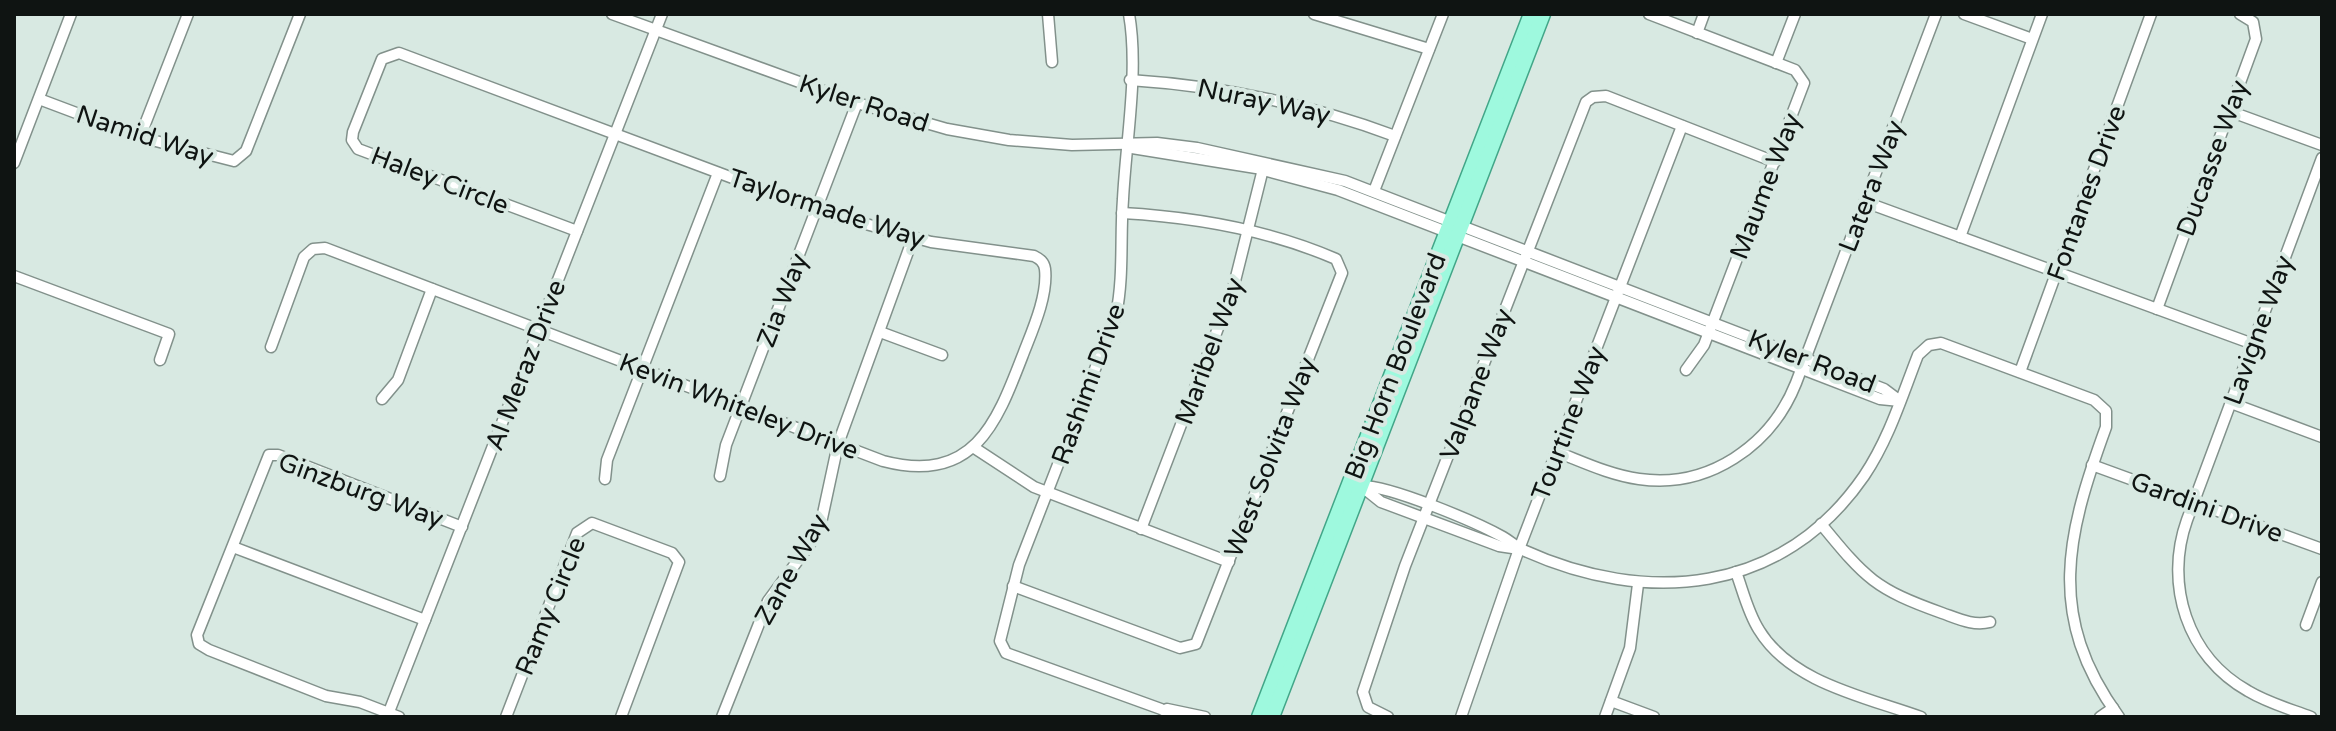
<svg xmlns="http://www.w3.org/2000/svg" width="2336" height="731" font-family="'Varela Round',sans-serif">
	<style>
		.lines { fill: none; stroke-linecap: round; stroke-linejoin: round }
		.minor-casing { stroke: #82918b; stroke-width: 13 }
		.major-casing { stroke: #42a688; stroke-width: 17 }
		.minor { stroke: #fff; stroke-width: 10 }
		.major { stroke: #9ef9de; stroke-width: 14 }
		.labels { text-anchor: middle; stroke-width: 8; stroke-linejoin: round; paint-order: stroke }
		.street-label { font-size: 26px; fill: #0f1412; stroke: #d8e9e2 }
	</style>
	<rect width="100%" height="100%" fill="#d8e9e2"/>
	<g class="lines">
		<defs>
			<g id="minor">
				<path d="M612,14L857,103L947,129L1009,140L1072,145L1157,143L1197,148L1345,181L1884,389L1900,401"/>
				<path d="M1048,14L1052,62"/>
				<path d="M1129,14C1139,71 1126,140 1123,199C1120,238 1124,276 1116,315L1019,565L1000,641L1006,653L1161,709L1175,717"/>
				<path d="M1314,14L1429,49"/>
				<path d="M1649,14L1795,70L1804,83L1704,345L1686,370"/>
				<path d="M1964,14L2032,39"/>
				<path d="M1697,33L1704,14"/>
				<path d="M1776,63L1795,14"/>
				<path d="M1130,80C1222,86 1309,104 1395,136"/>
				<path d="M39,99L140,137L234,161L246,151L300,14"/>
				<path d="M2229,111L2322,145"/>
				<path d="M140,137L188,14"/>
				<path d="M1132,148L1256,168L1338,190L1880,399L1900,401"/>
				<path d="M14,163L71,14"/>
				<path d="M1374,191L1443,14"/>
				<path d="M1865,202L2253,344"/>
				<path d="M1960,237L2042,14"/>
				<path d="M14,276L169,334L160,360"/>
				<path d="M2157,309L2256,39L2253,22L2240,14"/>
				<path d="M880,332L942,355"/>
				<path d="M271,347L304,257L313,249L325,248L883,461C975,485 997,422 1024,352C1033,329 1048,295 1045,269C1044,262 1040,259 1034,256L931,242L826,213L399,53L382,59L353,132L352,140L358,149L577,231"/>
				<path d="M2020,372L2151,14"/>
				<path d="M382,399L398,380L432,289"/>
				<path d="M2231,403L2322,437"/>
				<path d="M973,447L1034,487L1229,562"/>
				<path d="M1557,452C1583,462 1610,475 1639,479C1708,489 1771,446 1796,383L1936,14"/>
				<path d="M2092,465L2322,549"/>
				<path d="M720,476L726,445L857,103"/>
				<path d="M605,479L607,460L718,173"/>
				<path d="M1361,486C1389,485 1476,522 1503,537C1510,541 1516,547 1523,550C1646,606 1782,595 1864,476C1889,439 1902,396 1918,355L1929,345L1941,343L2094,400L2106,411V427C2067,534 2045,616 2119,717"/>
				<path d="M1361,486L1381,502L1499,546L1519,549"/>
				<path d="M1821,524C1866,579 1875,589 1942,613C1959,619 1973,626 1990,622"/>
				<path d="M1141,529L1233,289L1263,169"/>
				<path d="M233,547L425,620"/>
				<path d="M1736,572C1743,591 1748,613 1759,630C1791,683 1866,697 1921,717"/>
				<path d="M1013,586L1180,648L1196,644L1342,273L1336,259C1269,230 1195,217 1122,213"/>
				<path d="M2306,625L2322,582"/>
				<path d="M1611,701L1654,717"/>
				<path d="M1167,709L1205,717"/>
				<path d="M387,717L662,14"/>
				<path d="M399,717L360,702L326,696L209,650L199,644L197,635L269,455H278L462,527"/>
				<path d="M506,717L577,533L592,523L672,553L679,562L621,717"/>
				<path d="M722,717L768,601L810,544L821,523L838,444L913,238"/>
				<path d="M1388,717L1368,707L1363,692L1405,566L1586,102L1593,97L1606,96L1775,162"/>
				<path d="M1461,717L1519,549L1682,126"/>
				<path d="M1605,717L1630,648L1638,584"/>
				<path d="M2100,717L2113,708"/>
				<path d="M2311,717C2290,709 2268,703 2248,691C2187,657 2164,584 2187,520L2322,158"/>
			</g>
			<g id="major">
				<path d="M1259,717L1531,14"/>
				<path d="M1272,717L1543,14"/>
			</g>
		</defs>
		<!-- minor casing -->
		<use href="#minor" class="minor-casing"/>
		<!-- major casing -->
		<use href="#major" class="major-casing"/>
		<!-- minor -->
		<use href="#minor" class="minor"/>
		<!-- major -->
		<use href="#major" class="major"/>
	</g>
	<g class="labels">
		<!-- street labels -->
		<g class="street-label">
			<text transform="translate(1264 101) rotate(12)" y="9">Nuray Way</text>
			<text transform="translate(864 103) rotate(18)" y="9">Kyler Road</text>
			<text transform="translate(145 135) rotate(18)" y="9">Namid Way</text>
			<text transform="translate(2212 158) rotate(-70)" y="9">Ducasse Way</text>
			<text transform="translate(440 180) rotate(21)" y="9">Haley Circle</text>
			<text transform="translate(1765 186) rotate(-69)" y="9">Maume Way</text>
			<text transform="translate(1871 186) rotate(-69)" y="9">Latera Way</text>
			<text transform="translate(2086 193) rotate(-70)" y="9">Fontanes Drive</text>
			<text transform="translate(827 208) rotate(18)" y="9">Taylormade Way</text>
			<text transform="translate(782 300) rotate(-69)" y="9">Zia Way</text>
			<text transform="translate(2258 330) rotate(-70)" y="9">Lavigne Way</text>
			<text transform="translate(1209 351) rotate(-70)" y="9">Maribel Way</text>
			<text transform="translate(1812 361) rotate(21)" y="9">Kyler Road</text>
			<text transform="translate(525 365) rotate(-69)" y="9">Al Meraz Drive</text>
			<text transform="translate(1395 366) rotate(-69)" y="9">Big Horn Boulevard</text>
			<text transform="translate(1088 384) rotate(-70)" y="9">Rashimi Drive</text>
			<text transform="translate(1476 384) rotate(-69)" y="9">Valpane Way</text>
			<text transform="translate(739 406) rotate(21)" y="9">Kevin Whiteley Drive</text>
			<text transform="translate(1568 423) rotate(-69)" y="9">Tourtine Way</text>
			<text transform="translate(1270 457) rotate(-69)" y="9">West Solvita Way</text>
			<text transform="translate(361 490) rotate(20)" y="9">Ginzburg Way</text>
			<text transform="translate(2207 507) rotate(20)" y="9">Gardini Drive</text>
			<text transform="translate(791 569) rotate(-61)" y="9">Zane Way</text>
			<text transform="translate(550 606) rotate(-68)" y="9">Ramy Circle</text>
		</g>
	</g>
	<!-- border -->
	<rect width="2336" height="731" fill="none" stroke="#0f1412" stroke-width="32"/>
</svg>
